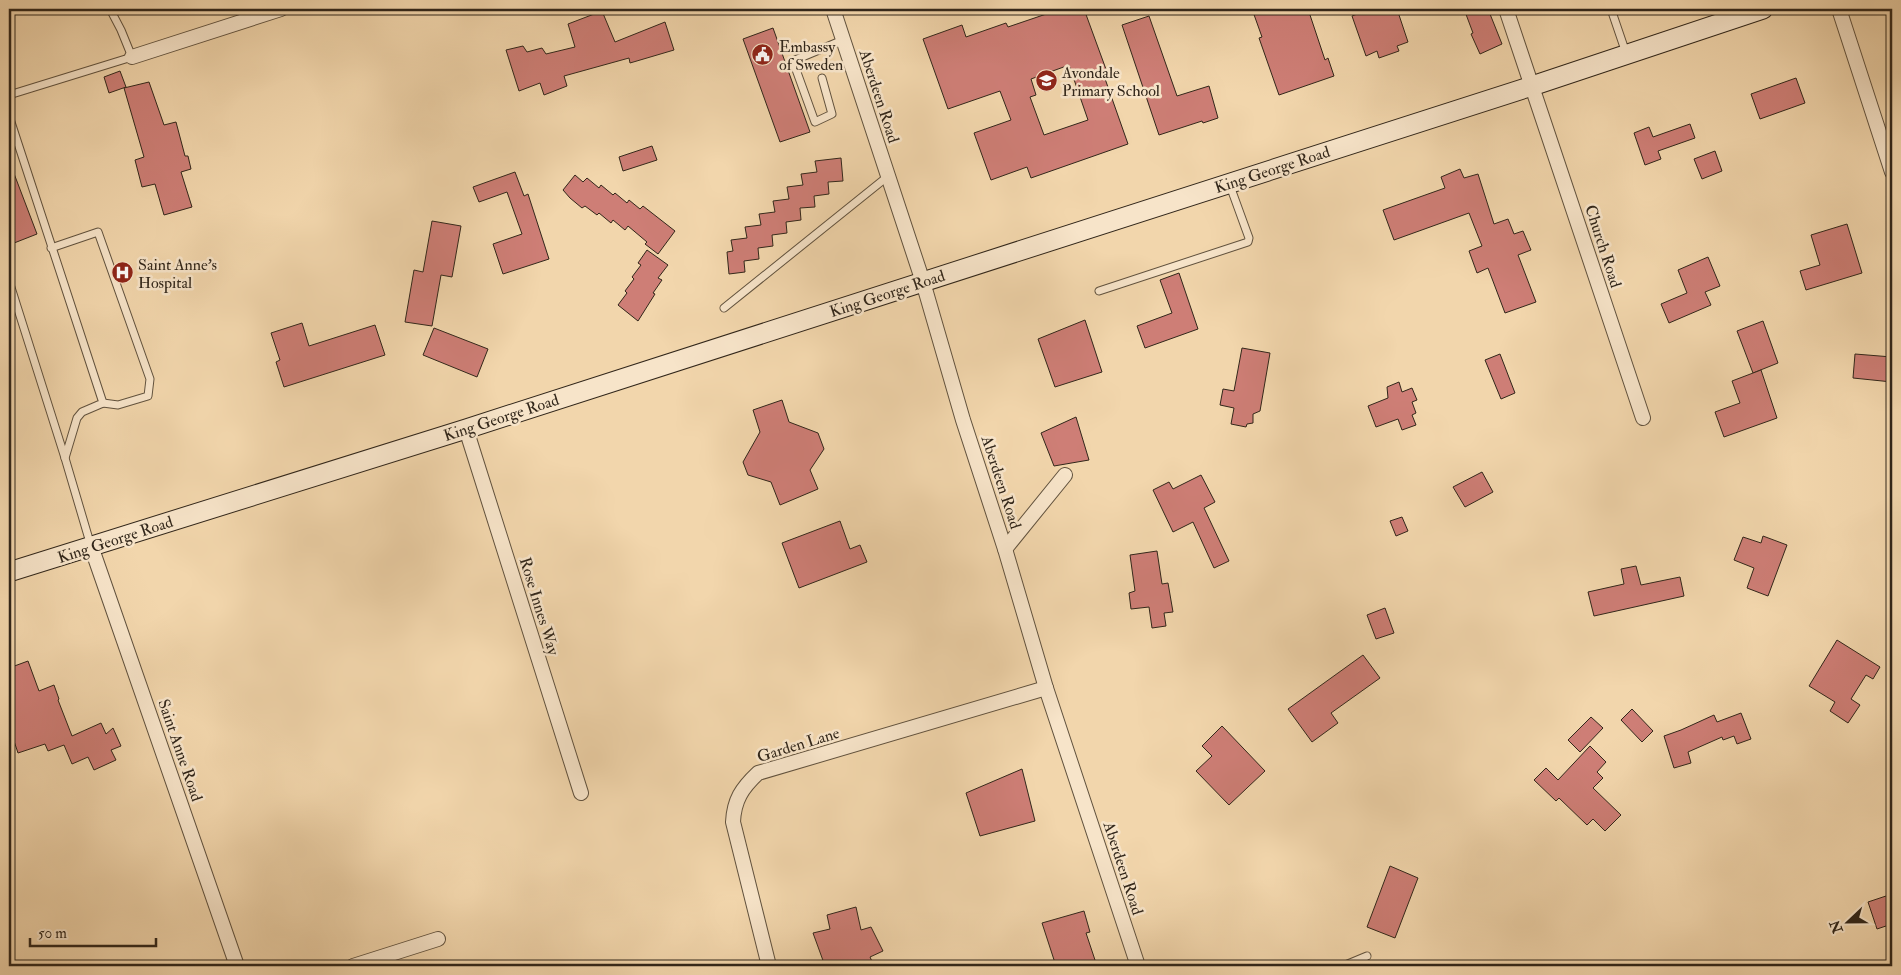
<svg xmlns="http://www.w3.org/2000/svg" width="1901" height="975" font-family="'IM FELL Double Pica',serif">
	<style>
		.building { fill: #ce7e76; stroke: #31261a; fill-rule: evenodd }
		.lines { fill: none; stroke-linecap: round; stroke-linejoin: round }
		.service-casing { stroke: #61523e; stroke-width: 9 }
		.minor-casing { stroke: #61523e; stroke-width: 16 }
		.secondary-casing { stroke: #31261a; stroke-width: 21 }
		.service { stroke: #f7e4c9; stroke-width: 7 }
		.minor { stroke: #f7e4c9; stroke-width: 14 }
		.secondary { stroke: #f7e4c9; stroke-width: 19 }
		.labels { text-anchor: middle; stroke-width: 5; stroke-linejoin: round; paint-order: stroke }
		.poi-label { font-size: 16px; fill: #31261a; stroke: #f7e4c9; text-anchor: start }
		.street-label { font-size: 16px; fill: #31261a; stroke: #f7e4c9 }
	</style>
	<rect width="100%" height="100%" fill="#f2d6ac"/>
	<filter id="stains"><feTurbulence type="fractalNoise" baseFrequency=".004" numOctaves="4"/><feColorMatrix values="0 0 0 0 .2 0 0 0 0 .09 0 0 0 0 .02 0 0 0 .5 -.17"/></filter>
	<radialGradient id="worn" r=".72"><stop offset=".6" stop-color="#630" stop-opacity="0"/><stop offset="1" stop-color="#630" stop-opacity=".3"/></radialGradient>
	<!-- building -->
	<g class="building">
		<path d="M1061,9H1084L1107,72L1103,73L1128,144L1031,178L1027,167L991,180L974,133L1011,120L1000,91L948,109L923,39L962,25L966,37L1006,23L1008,27ZM1069,65L1088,120L1044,135L1030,97L1036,95L1031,79Z"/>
		<path d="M1252,9H1308L1325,60L1328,58L1334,76L1279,95L1259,38L1262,37Z"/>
		<path d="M1370,9H1397L1408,42L1397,46L1399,51L1379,58L1377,51L1366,56L1352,16Z"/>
		<path d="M1464,9H1488L1502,44L1480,54L1471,34L1473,33Z"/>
		<path d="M602,11L615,42L665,22L674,50L630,63L629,58L564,76L567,86L544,95L540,83L519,91L506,50L523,46L527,52L542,48L546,54L575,47L568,24Z"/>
		<path d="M1149,16L1177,96L1209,86L1218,118L1203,123L1202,121L1159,135L1122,25Z"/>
		<path d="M773,28L810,132L780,142L743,39Z"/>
		<path d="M120,71L126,87L109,93L104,77Z"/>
		<path d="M1796,78L1805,103L1760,119L1751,94Z"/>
		<path d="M149,82L164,125L176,122L185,156H188L191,169L181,172L192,207L164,215L155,184L142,187L135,160L144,157L124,88Z"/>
		<path d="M1690,124L1695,138L1658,151L1661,159L1645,165L1634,133L1649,127L1653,137Z"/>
		<path d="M652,146L657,160L623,171L619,157Z"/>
		<path d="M1715,151L1722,171L1702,179L1694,159Z"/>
		<path d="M841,158L843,181L828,182L829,194L814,196L815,207L800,208L801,220L786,222L787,233L772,235L773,246L758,248L759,259L744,261L745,272L729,274L727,252L733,251L731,240L747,238L745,227L761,225L759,214L775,212L773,201L789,199L787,187L803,185L801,174L817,172L815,161Z"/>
		<path d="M9,163H10L37,234L9,245Z"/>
		<path d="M1460,169L1464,178L1478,174L1494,224L1508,219L1514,234L1523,231L1531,250L1518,255L1536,302L1505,313L1488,268L1477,273L1469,251L1482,246L1469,213L1394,240L1383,210L1445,188L1441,177Z"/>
		<path d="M515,172L524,196L528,194L549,259L503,274L493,244L522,234L507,192L479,202L473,187Z"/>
		<path d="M575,175L583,182L587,178L599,188L601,185L613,195L615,193L627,203L629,200L640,209L643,206L675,231L658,254L645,244L647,242L628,226L625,230L613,220L611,223L599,213L597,215L585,206L582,208L570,198L563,190Z"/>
		<path d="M432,221L461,226L452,277L441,275L432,326L405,322L414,270L423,272Z"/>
		<path d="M1847,224L1862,273L1806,290L1800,271L1820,265L1811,235Z"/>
		<path d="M647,250L668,265L658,278L662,280L653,293L655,294L638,321L618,305L627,293L625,291L634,279L632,277L641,265L638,263Z"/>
		<path d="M1708,257L1720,286L1705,292L1711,305L1669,323L1661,304L1687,293L1678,270Z"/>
		<path d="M1179,273L1198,329L1145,348L1137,326L1172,313L1160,280Z"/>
		<path d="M1085,320L1102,372L1055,387L1038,339Z"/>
		<path d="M1763,321L1778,363L1753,373L1737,331Z"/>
		<path d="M302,323L309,346L375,325L385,355L284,387L276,362L280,360L271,333Z"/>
		<path d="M434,328L488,349L477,377L423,355Z"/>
		<path d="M1242,348L1270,353L1260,411L1253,414V423L1247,424L1246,427L1231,424L1234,408L1220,405L1223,389L1234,391Z"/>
		<path d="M1500,354L1515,393L1501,399L1485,360Z"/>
		<path d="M1855,354L1892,357V382L1853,378Z"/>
		<path d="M1761,370L1777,418L1724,437L1715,412L1740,403L1732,381Z"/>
		<path d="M1399,382L1402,392L1412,388L1417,400L1412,402L1416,413L1412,415L1416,425L1402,430L1398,419L1376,427L1368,406L1388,398L1387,387Z"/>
		<path d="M782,400L789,422L818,433L824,449L810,470L818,489L780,505L771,482L748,475L743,462L760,432L753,410Z"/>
		<path d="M1076,417L1089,460L1054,466L1041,433Z"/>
		<path d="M1482,472L1493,492L1465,507L1453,487Z"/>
		<path d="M1201,475L1215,502L1204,508L1229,561L1214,568L1193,522L1173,532L1153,490L1169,482L1173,489Z"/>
		<path d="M1402,517L1408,531L1396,536L1390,521Z"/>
		<path d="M840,521L850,549L860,545L867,562L799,588L782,543Z"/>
		<path d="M1763,536L1787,545L1768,596L1747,588L1754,568L1734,560L1743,537L1761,543Z"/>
		<path d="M1157,551L1162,584L1168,583L1173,612L1164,613L1166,626L1152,628L1149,607L1131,609L1129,593L1135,591L1130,555Z"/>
		<path d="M1636,566L1641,585L1680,577L1684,596L1594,616L1588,592L1624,584L1621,569Z"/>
		<path d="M1385,608L1394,633L1376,639L1367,615Z"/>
		<path d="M1837,640L1880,667L1873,679L1866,675L1851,699L1860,705L1848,723L1830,711L1835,702L1809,686Z"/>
		<path d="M1363,655L1380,678L1331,713L1338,723L1312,742L1288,709Z"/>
		<path d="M28,661L39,691L54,685L59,699L58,700L72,736L101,723L106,734L113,728L121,746L111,750L116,760L94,770L88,757L72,764L64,745L48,751L45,744L18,753L9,726V668Z"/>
		<path d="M1632,709L1653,731L1642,742L1621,720Z"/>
		<path d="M1741,713L1751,739L1737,744L1734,736L1723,740L1722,737L1688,752L1691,763L1674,768L1664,736L1681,730L1714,715L1717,722Z"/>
		<path d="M1591,717L1603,728L1580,752L1568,740Z"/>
		<path d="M1222,726L1265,771L1229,805L1196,771L1212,756L1202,746Z"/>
		<path d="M1590,746L1606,762L1597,772L1603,778L1593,788L1621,815L1605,831L1593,819L1587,825L1559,798L1556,801L1534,780L1546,768L1558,780Z"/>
		<path d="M1022,769L1035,821L980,836L966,793Z"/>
		<path d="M1390,866L1418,878L1395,938L1367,927Z"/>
		<path d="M1892,894V924L1877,929L1868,902Z"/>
		<path d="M856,907L861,930L871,927L883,951L870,957L874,966H825L813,933L830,929L827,915Z"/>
		<path d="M1084,911L1090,932L1086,933L1097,966H1056L1042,923Z"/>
	</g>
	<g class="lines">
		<defs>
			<g id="service">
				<path d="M1611,9L1626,53"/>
				<path d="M822,78L832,114L815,122L794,64L795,60L843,40"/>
				<path d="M9,95L132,57L121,30L110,9"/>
				<path d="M9,116L103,403L82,412L77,418L65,458"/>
				<path d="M51,248L98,232L150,379L148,396L118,405L103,403"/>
				<path d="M9,281L65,458L91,546"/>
				<path d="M1099,291L1248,242L1249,238L1229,183"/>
				<path d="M724,308L887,177"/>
				<path d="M1343,966L1367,956"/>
			</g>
			<g id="minor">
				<path d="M833,9L923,282L963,420L1005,549L1046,688L1138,966"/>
				<path d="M1506,9L1643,418"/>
				<path d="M1839,9L1892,172"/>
				<path d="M132,57L281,9"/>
				<path d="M466,429L581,793"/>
				<path d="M91,546L237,966"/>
				<path d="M1005,549L1065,475"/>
				<path d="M353,966L438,939"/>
				<path d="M769,966L733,822C734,800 742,788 758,773L1046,688"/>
			</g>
			<path id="secondary" d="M9,572L466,429L1532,86L1763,9"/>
		</defs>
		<!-- service casing -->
		<use href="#service" class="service-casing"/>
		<!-- minor casing -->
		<use href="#minor" class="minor-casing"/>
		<!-- secondary casing -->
		<use href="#secondary" class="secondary-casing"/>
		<!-- service -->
		<use href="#service" class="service"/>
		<!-- minor -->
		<use href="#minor" class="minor"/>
		<!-- secondary -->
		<use href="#secondary" class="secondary"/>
	</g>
	<!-- icons -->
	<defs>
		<symbol id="civic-disc" viewBox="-11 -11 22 22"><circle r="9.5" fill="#8f2418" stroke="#f7e4c9"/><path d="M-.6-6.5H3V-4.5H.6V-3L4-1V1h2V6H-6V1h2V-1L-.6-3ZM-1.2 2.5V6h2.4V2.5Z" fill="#fff"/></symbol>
		<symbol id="school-disc" viewBox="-11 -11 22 22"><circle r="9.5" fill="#8f2418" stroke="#f7e4c9"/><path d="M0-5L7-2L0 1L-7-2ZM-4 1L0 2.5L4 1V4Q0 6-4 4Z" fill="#fff"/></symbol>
		<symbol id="hospital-disc" viewBox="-11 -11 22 22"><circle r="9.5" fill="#8f2418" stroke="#f7e4c9"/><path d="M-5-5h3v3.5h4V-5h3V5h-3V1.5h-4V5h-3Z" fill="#fff"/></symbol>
	</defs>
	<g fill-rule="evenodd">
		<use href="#civic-disc" x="750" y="42" width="25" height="25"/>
		<use href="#school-disc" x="1034" y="68" width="25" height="25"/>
		<use href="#hospital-disc" x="110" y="260" width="25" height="25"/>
	</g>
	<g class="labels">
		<!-- poi labels -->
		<g class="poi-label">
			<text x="779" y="52">Embassy<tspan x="779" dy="18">of Sweden</tspan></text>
			<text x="1062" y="78">Avondale<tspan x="1062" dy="18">Primary School</tspan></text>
			<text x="138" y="270">Saint Anne's<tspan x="138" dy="18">Hospital</tspan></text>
		</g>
		<!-- street labels -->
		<g class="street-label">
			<text transform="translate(880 96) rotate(72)" y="6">Aberdeen Road</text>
			<text transform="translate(1272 169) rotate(-18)" y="6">King George Road</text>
			<text transform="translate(1604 246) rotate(72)" y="6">Church Road</text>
			<text transform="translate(887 293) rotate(-18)" y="6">King George Road</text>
			<text transform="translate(501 417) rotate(-18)" y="6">King George Road</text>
			<text transform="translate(1002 482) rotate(72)" y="6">Aberdeen Road</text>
			<text transform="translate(115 539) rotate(-18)" y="6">King George Road</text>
			<text transform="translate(540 606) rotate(73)" y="6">Rose Innes Way</text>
			<text transform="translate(798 744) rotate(-17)" y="6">Garden Lane</text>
			<text transform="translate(181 750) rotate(71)" y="6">Saint Anne Road</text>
			<text transform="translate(1124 868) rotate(72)" y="6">Aberdeen Road</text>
		</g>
	</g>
	<!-- margin -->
	<rect width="1901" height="975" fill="none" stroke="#f2d6ac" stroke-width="30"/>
	<rect x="10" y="10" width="1881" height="955" fill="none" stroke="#31261a" stroke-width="2.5"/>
	<rect x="15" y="15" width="1871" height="945" fill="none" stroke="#31261a"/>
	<!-- north arrow -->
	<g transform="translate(1848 922) rotate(248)" stroke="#f7e4c9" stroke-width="4" paint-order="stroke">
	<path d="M0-4L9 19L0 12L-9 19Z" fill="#31261a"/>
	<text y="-8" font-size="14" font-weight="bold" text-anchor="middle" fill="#31261a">N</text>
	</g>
	<!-- scale -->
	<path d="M30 938v8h126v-8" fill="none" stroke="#31261a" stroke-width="2.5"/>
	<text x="38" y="938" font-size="15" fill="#31261a" stroke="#f7e4c9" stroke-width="4" paint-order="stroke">50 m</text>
	<rect width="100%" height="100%" filter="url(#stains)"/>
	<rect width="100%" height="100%" fill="url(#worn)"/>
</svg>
